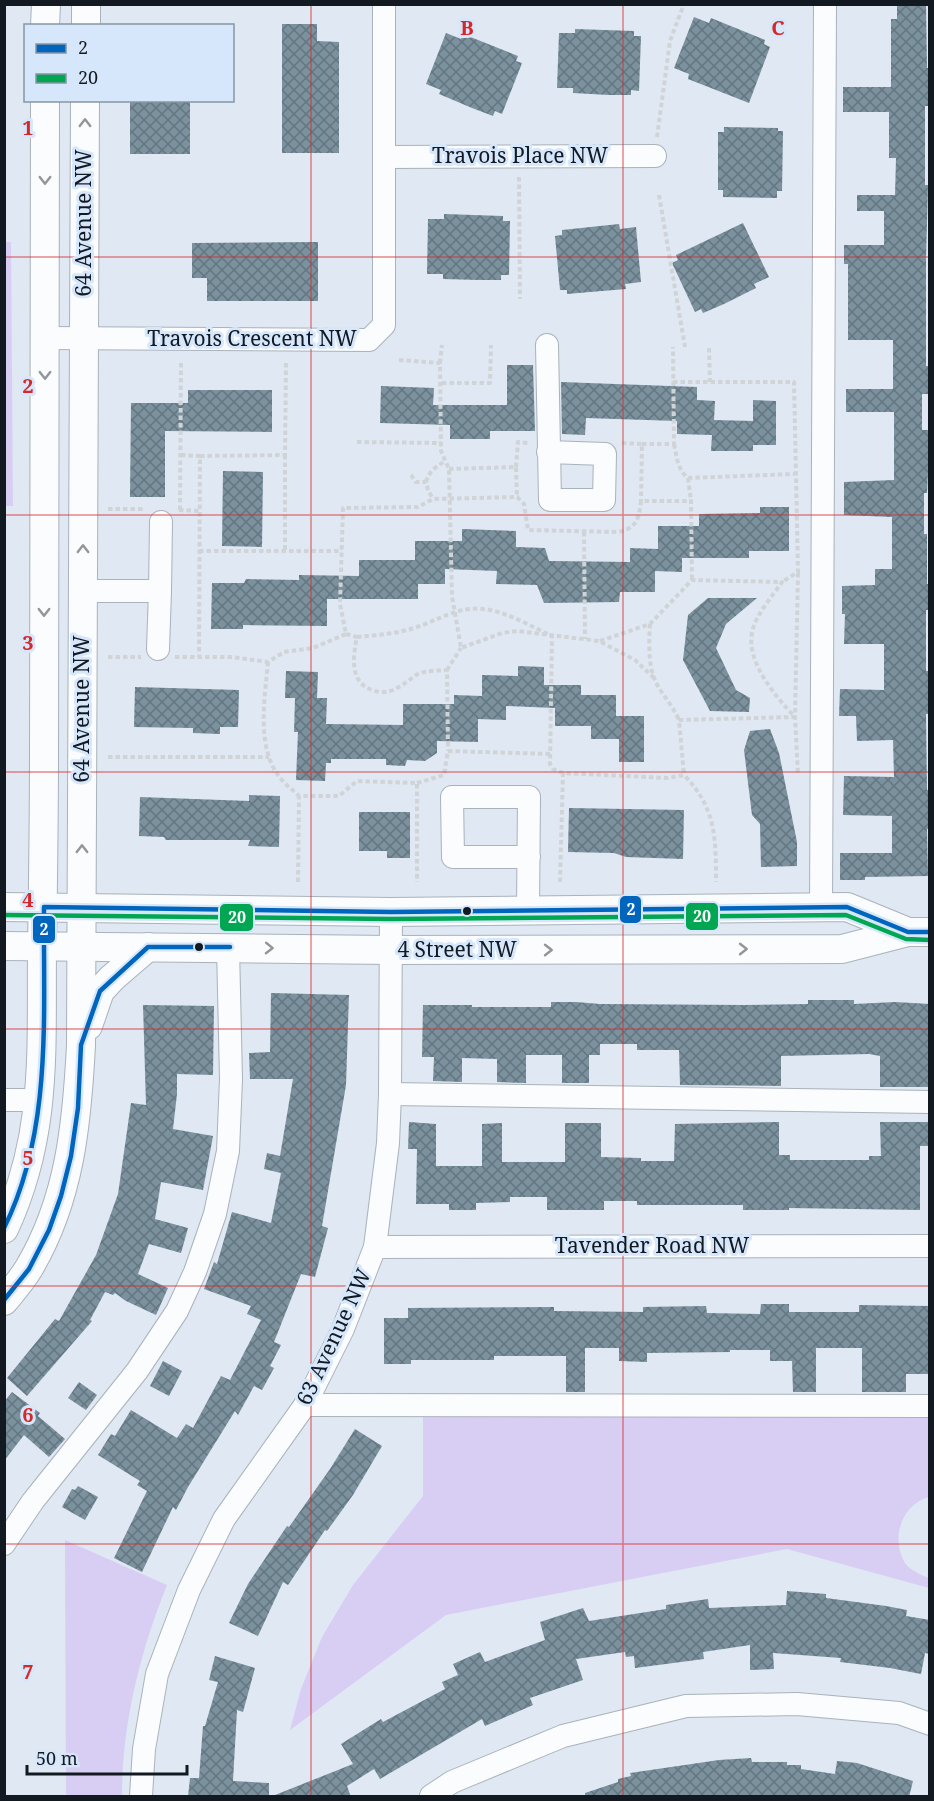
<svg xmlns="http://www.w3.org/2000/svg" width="934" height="1801" font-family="'Noto Serif',serif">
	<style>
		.green { fill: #d8cef4 }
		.building { fill: url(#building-cross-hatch) }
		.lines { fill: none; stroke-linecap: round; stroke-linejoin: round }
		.minor-casing { stroke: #aab2bb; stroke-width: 24 }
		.major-casing { stroke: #aab2bb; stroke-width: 30 }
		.path { stroke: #d1d4d7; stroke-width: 4; stroke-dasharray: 4.5 3; stroke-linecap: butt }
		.minor { stroke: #fafcfd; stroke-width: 22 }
		.major { stroke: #fafcfd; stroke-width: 28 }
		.bus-1-casing { stroke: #d7e7fb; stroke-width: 9 }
		.bus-2-casing { stroke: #d7e7fb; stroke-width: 9 }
		.bus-1 { stroke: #0065bd; stroke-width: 4.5 }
		.bus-2 { stroke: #00a651; stroke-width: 4.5 }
		.oneway { stroke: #92969a }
		.grid { fill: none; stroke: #d62828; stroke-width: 1.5; stroke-opacity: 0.55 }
		.bus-dot { fill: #121921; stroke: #d7e7fb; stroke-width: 2 }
		.labels { text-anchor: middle; stroke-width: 6; stroke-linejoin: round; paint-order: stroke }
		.street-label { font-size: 21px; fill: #121921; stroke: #d7e7fb }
		.grid-label { font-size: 20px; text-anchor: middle; font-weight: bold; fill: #d62828; stroke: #d7e7fb; stroke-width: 6; stroke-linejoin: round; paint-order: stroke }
		.line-badge { stroke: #d7e7fb; stroke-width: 2 }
		.badge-label { font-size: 16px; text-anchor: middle; font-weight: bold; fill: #fff }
	</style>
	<defs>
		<pattern id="building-cross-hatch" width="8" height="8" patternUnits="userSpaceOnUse" patternTransform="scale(1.5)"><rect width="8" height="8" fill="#7b929e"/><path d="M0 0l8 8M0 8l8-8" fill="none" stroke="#637680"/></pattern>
	</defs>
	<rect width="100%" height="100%" fill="#dfe8f3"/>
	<!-- green -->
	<g class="green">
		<path d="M4,242H11L13,506H4Z"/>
		<path d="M929,1414V1497C902,1504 890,1538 905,1563C910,1570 921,1575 929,1578V1588L787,1549L446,1615L290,1730L301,1689L322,1637L353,1585L423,1496V1416Z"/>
		<path d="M65,1540L167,1585C140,1652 122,1724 122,1796H66Z"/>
	</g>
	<!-- building -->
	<g class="building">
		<path d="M897,4H926L927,68H929V106H925V185H928L926,259V366H928V394H922V430H930L927,493H924V534H927V584H930V610H926V671H928V714H926L927,790H929L930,806V829H927L928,876L865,877V880H840V853H892V816L843,815L844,776L894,777L893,740L857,741L856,716H839L840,689L884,690V644H844L845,614H842V586L875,585V569H892V517L844,515V482L894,480V412H846V389H893V340H848V264H844V245H884V211H857V195H895L896,158H889V112H843V87H891V19H897Z"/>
		<path d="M694,17L709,23L711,18L765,40L764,44L770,47L749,103L688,79L689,74L674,68Z"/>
		<path d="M282,24H317V41L339,42V153H282Z"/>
		<path d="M575,29L634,31V36H641L639,91L631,90V95H609L573,93V88H557L559,33H575Z"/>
		<path d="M446,33L461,39L463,34L518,56L516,61L522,63L502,114L495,111L493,116L472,108L439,94L441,90L426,84Z"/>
		<rect x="130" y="100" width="60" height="54"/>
		<path d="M724,127L778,128V131H783L782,191H777V198L723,197V190H718V132H724Z"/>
		<path d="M444,214L503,216V221H510L509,275H501V280H479L443,279V274H427L428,219H444Z"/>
		<path d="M743,223L769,277L754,284L756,288L724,304L703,313L701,309L695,312L672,263L678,260L676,255Z"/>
		<path d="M619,224L620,229L636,227L641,282L625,284L626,289L590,292L567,294V290H560L555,236L562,235V230Z"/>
		<path d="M318,242V301H207V278H192V243Z"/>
		<path d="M507,365H533L535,431H490V439H450V425L380,423L381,386L434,388L433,405H507Z"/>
		<path d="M561,382L697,387V400L715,401L714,420L753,421V400L776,401V445H753V451H711L712,435L677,434V421L586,418L585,435L562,434Z"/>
		<path d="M188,390H272V432L165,431V497H130L131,403H188Z"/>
		<path d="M223,471L263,472L262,547L222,546Z"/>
		<path d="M760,507H789V551H749V558H682V572L655,571V592H620L619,602L544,603L537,585L496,584L497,571L445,569V584H418V599H327V626L243,625V629H211L212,583H244L246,579L299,580V575L359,576V560H415V541H462V529L516,531V547L545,548L549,561L630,562V548L658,549V526H699V514L760,513Z"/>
		<path d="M708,598H757L726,624L716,648L736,690L750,698L749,712L710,711L683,660L688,615Z"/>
		<path d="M518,666L544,667V685H581V695H616V716H644V762H619V739H591V726H555V708L506,706V720L478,719V742L437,741V753L425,761L407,760L405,766L386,765V759H331V763H326L325,781L296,780L298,732H294L295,698H285L286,671L318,672L317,698H327L326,724L403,725V704H454V695L482,696V675L518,676Z"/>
		<path d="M135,687L239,690L238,727H220V734L193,733V728L134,727Z"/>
		<path d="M770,729L779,753L797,842V866L761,867L760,824L752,815L744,750L750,731Z"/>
		<path d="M249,795L280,796L279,847L248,846L250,840H166L164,837L139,836L140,797L249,801Z"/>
		<path d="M569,808L684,810L683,859L626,857L614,853L568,852Z"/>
		<path d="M359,812H410V858H387V851H359Z"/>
		<path d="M271,993L349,995L346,1085L322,1226L328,1228L315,1277L301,1274L274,1342L281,1345L270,1366L274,1368L262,1390L254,1386L238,1415L235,1411L188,1487L176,1510L173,1507L142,1572L114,1558L147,1491L137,1485L140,1481L98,1455L111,1434L115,1436L131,1410L177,1438L186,1424L193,1428L221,1376L230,1380L261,1320L247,1314L251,1306L204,1289L214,1262L217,1264L232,1212L271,1223L281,1173L264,1169L267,1153L280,1156L293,1079H250L249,1053L270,1052Z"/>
		<path d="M808,1000H854V1004L895,1002L930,1004V1087H880V1056L869,1054L781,1056V1086L680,1085L679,1050H637V1044H600V1055H589V1083H562V1055H526V1083L497,1082V1059L462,1058V1082L433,1081L434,1057H422L423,1005H472V1007H551V1002H576L600,1004L744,1005L808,1004Z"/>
		<path d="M143,1005L214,1006L213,1075L177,1074V1094L173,1129L213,1136L203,1190L161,1182L155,1219L188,1228L181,1253L149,1244L138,1274L168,1288L156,1315L126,1301L115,1293L113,1295L105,1292L90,1320L92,1321L27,1396L7,1378L55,1319L59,1321L96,1255L118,1194L131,1103L146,1105Z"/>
		<path d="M409,1122L436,1124V1166H482V1124L502,1123V1162H565V1123H601V1157L641,1158V1161H674L675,1124L779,1122V1155H790V1160H869V1156H881L880,1122H930V1146H920V1210L789,1208V1210H743V1205H637V1201H604V1210H547V1197H510V1202L476,1203V1210H449V1204H416L417,1149H408Z"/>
		<path d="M761,1304H789V1312H859V1305L930,1306V1374H906V1392H862V1348H816V1392H793L792,1361H770V1350H730V1352L647,1353V1362L619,1361V1348H585V1392H566V1356H494V1360H411V1364H384V1318H408V1308L554,1307V1311L643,1312V1307L706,1306L707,1313L760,1314Z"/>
		<path d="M163,1361L182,1371L169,1396L150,1386Z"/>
		<path d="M79,1382L97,1395L86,1410L68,1398Z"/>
		<path d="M12,1392L40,1413L38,1416L65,1439L49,1457L24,1435L4,1461V1402Z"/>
		<path d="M355,1429L382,1446L353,1495L327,1531L325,1530L288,1585L283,1582L258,1636L229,1623L248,1584L287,1526L289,1527L330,1469Z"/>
		<path d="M78,1486L98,1497L85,1520L62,1507L72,1489L75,1490Z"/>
		<path d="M787,1591L826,1594V1598L886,1606L907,1610L906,1616L930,1620V1654L925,1653L921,1674L890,1668L840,1662L841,1658L773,1653L774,1669L750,1670V1645L703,1652L704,1659L635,1668L634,1656L626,1657L625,1652L576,1659L583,1680L530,1698L533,1705L485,1726L482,1719L380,1779L374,1769L347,1786L351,1797H275V1795L353,1764L341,1744L381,1719L383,1722L445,1689L442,1682L458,1675L453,1664L480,1652L485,1662L545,1640L540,1622L583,1608L589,1621L666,1609V1605L708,1599L709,1608L786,1605Z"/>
		<path d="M215,1656L255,1668L243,1712L237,1710L233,1781L269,1783V1797H188L190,1778H199L203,1726H205L218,1682L209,1680Z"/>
		<path d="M751,1758L752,1762H787V1765H801V1769L835,1774L837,1761L857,1763L913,1781L909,1797H585V1793L618,1782V1779L631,1776L630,1773L719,1760Z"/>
	</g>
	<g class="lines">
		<defs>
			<g id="minor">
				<path d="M385,157L655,156"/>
				<path d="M45,338L369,340L384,325V4"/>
				<path d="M547,345L550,500H604L605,454L548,452"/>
				<path d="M83,591H160L161,522"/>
				<path d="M158,649L160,591"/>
				<path d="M821,907L825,4"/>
				<path d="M528,910L529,797H452L453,857H529"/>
				<path d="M390,1094L930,1102"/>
				<path d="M4,1100H40"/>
				<path d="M375,1247L930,1246"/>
				<path d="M305,1405L930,1406"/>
				<path d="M4,1544L33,1501L137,1371L177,1311L195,1272L215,1214L228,1151L231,1079L228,947"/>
				<path d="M141,1796L144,1749L157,1674L189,1590L224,1519L305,1405L343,1329L375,1247L388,1143L390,1094L391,912"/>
				<path d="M431,1796L452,1782L563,1736L686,1706L797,1704L899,1713L930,1724"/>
			</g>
			<g id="major">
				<path d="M45,26L46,4"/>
				<path d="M86,26V4"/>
				<path d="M4,907L391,912L847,907L908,932"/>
				<path d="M4,946L390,950L842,949L908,932H930"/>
				<path d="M88,1026L100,991L112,978L148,947"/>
				<path d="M4,1229C48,1135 41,1050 42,950C43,885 44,820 44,756C44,537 45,319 45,100"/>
				<path d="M4,1301C13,1290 22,1280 29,1268C70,1199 77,1123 81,1045L85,100"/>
			</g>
		</defs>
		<!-- minor casing -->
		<use href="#minor" class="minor-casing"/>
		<!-- major casing -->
		<use href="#major" class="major-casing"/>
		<!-- path -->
		<g class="path">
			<path d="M657,137L670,41L684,4"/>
			<path d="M519,177L520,299"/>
			<path d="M659,195L685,347"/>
			<path d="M709,348L710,382"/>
			<path d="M399,360L440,363L441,451L449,469L452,596L461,648L502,633L517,631L599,641L635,660L654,678"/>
			<path d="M440,363L442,345"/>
			<path d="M673,382H794L798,572L782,582"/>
			<path d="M442,383H490L491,345"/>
			<path d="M357,442L441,443"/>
			<path d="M622,443L642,444L641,501"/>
			<path d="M642,444H674L673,347"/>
			<path d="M674,444C677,457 677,469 688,478L794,474"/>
			<path d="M181,455L200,456L199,657"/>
			<path d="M285,455V551"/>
			<path d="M200,456L285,455L286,360"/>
			<path d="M516,467L518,442L528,443"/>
			<path d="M449,469L516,467L517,497"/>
			<path d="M411,475L416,482H426L428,490L433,499"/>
			<path d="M688,478L691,501"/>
			<path d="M426,482C429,471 436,467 445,461"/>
			<path d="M108,509H145"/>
			<path d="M179,510L200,511"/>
			<path d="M180,510L181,360"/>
			<path d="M584,532L585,639"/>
			<path d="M199,551H342"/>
			<path d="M798,573L795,717L798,775"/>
			<path d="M650,624C649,641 648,662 654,678C660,693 673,705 679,720"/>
			<path d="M346,634L357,637C353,656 349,682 372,690C377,692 384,693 390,691C401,688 409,679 418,674C427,670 437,671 447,670L448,751"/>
			<path d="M357,637C377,635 397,634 417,627C438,620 459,606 483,609C506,611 530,626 552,636L550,764L553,769L563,773"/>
			<path d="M600,641L650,624L692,580L782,582C772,597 755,615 752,633C746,662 776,697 795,717L679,720L684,775"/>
			<path d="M108,657H141"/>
			<path d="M175,657H232L268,662L284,652L313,648L346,634L340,604L343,508L418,507L433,499L517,497L524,504L528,530L618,532C636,529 639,519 641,501H691L692,580"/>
			<path d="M268,662C265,698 255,750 282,780C287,786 293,790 299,796H339L357,781L417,783V882"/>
			<path d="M447,670L461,648"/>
			<path d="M108,757H269"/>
			<path d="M417,783L444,775L448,751L550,754"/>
			<path d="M298,882L299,796"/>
			<path d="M560,882L563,773L668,778L684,775C716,808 716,838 716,882"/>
		</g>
		<!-- minor -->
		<use href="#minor" class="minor"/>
		<!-- major -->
		<use href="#major" class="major"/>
		<defs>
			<g id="bus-1">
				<path d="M4,1228C53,1130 43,1013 44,907L391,912L847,907L908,932H930"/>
				<path d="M4,1300L29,1269L49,1230L61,1196L71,1156L78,1108L81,1045L100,991L148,947H230"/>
			</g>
			<path id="bus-2" d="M4,915L391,919L846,915L906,939L930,940"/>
		</defs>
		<!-- bus-1 casing -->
		<use href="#bus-1" class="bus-1-casing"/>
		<!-- bus-2 casing -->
		<use href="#bus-2" class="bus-2-casing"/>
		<!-- bus-1 -->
		<use href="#bus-1" class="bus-1"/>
		<!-- bus-2 -->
		<use href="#bus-2" class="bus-2"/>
	</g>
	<!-- one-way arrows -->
	<defs><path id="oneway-chevron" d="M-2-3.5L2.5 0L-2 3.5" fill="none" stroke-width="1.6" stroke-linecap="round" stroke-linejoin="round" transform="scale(1.5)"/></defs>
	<g class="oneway">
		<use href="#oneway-chevron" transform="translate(85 123) rotate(-90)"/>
		<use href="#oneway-chevron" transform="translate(45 180) rotate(90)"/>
		<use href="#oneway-chevron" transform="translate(45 375) rotate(90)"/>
		<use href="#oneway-chevron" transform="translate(83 549) rotate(-90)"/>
		<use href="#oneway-chevron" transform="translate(44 612) rotate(90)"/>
		<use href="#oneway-chevron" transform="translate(82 849) rotate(-90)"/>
		<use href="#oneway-chevron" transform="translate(269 948) rotate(1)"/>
		<use href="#oneway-chevron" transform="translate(743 949)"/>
		<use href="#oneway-chevron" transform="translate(548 950)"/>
	</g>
	<!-- grid -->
	<path class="grid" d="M311,4V1796M623,4V1796M4,257H930M4,515H930M4,772H930M4,1029H930M4,1286H930M4,1544H930"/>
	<!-- markers -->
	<g class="bus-dot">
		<circle cx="467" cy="911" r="5"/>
		<circle cx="199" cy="947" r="5"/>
	</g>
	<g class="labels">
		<!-- street labels -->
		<g class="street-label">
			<text x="520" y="163">Travois Place NW</text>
			<text transform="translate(84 223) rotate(-90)" y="7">64 Avenue NW</text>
			<text x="252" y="346">Travois Crescent NW</text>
			<text transform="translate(82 709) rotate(-90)" y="7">64 Avenue NW</text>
			<text x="457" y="957">4 Street NW</text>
			<text x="652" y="1253">Tavender Road NW</text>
			<text transform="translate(334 1337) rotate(-65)" y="7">63 Avenue NW</text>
		</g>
	</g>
	<g class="grid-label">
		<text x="467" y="35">B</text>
		<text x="778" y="35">C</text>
		<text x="28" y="135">1</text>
		<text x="28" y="393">2</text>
		<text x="28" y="650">3</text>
		<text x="28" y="907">4</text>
		<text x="28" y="1165">5</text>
		<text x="28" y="1422">6</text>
		<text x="28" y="1679">7</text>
	</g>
	<g class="line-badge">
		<rect x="619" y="895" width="23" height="29" rx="6" fill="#0065bd"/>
		<rect x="685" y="902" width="34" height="29" rx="6" fill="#00a651"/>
		<rect x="219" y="903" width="35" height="29" rx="6" fill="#00a651"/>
		<rect x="32" y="915" width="24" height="29" rx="6" fill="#0065bd"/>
	</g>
	<g class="badge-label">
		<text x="631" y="915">2</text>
		<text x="702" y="922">20</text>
		<text x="237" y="923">20</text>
		<text x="44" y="935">2</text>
	</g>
	<!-- border -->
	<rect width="934" height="1801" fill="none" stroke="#121921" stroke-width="12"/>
	<!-- legend -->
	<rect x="24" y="24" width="210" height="78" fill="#d7e7fb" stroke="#8895a4" stroke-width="1.5"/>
	<rect x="36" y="44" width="30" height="9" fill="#0065bd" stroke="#8895a4" stroke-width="1.5"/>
	<text x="78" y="54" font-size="18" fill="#121921">2</text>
	<rect x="36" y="74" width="30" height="9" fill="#00a651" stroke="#8895a4" stroke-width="1.5"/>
	<text x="78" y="84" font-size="18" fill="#121921">20</text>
	<!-- scale -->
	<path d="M27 1765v9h160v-9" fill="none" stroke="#121921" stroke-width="3"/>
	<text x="36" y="1765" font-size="18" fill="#121921" stroke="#d7e7fb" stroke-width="4.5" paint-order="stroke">50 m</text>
</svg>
